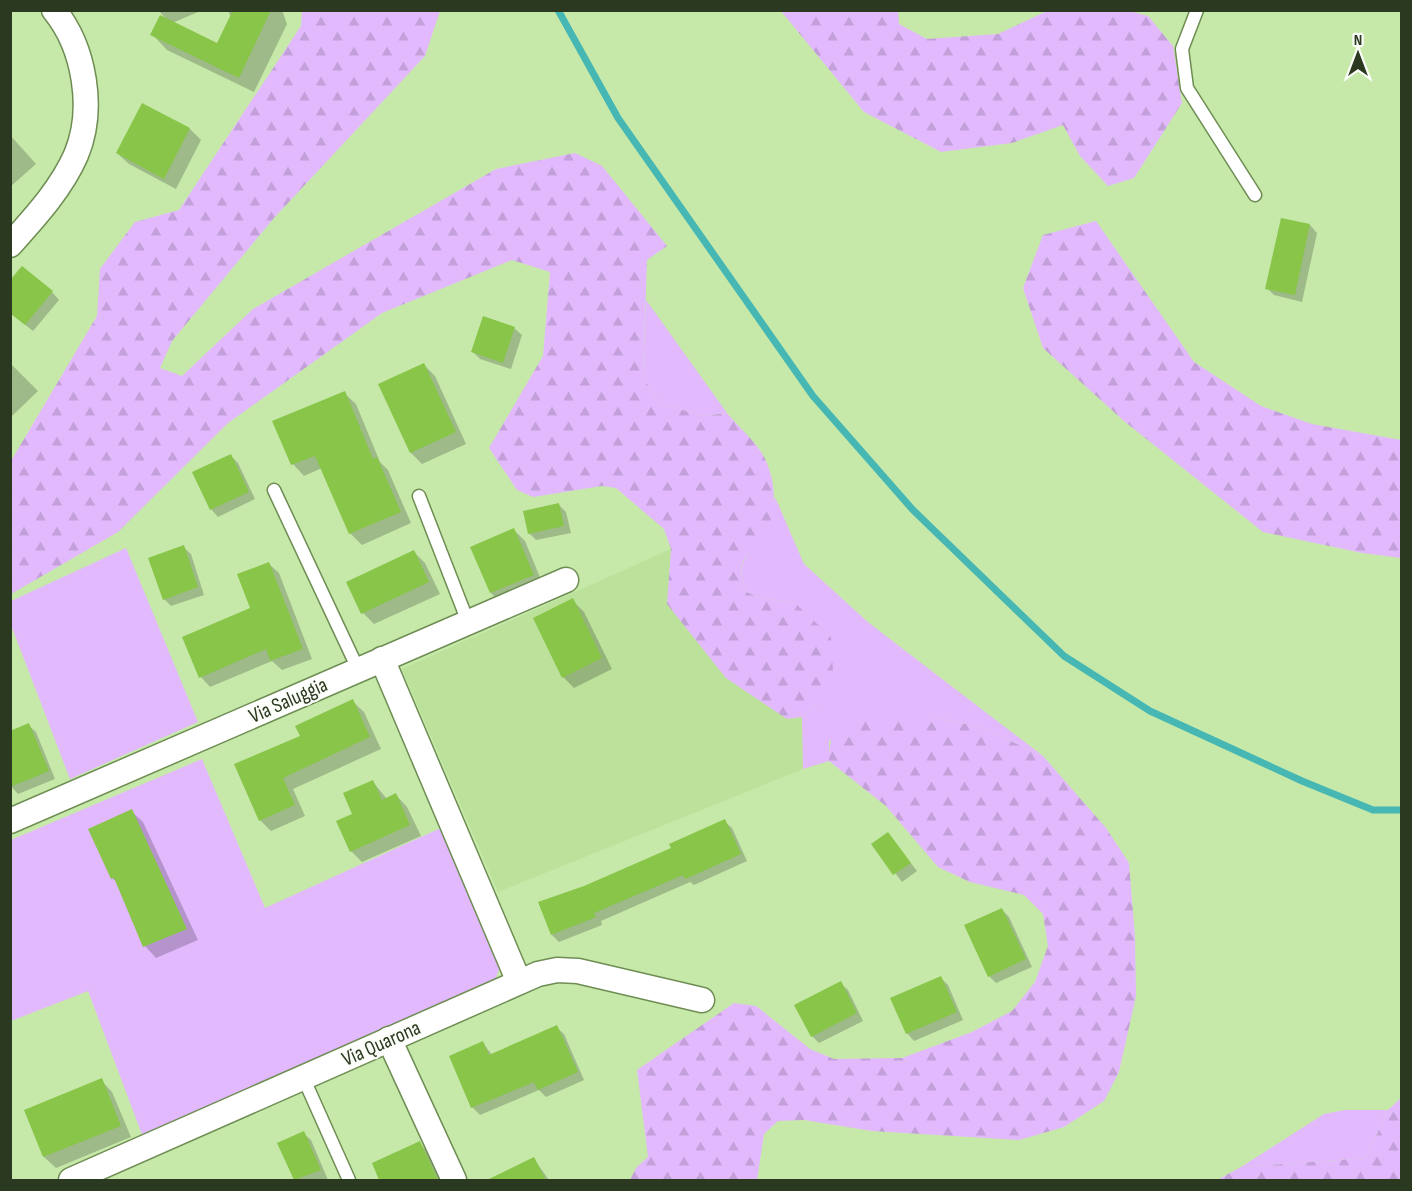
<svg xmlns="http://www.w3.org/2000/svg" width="1412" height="1191" font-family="'Sofia Sans Condensed',sans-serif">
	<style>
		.built { fill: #bbe19b }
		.green { fill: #e3b9fe }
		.forest { fill: url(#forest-firs) }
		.shadow { fill: #0003 }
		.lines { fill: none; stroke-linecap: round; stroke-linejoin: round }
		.stream { stroke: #46b7b3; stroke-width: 7 }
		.building { fill: #88c548 }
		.lane-casing { stroke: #6e8d53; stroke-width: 15 }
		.street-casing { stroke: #6e8d53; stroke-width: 27 }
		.lane { stroke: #fff; stroke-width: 12 }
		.street { stroke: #fff; stroke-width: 24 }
		.labels { text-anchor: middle; stroke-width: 4.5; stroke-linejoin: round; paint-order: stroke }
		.street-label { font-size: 21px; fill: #2b3920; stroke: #fbfef8 }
	</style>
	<defs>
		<pattern id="forest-firs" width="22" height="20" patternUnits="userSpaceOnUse" patternTransform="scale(1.5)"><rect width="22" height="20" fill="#e3b9fe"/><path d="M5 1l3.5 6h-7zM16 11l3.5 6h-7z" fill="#c3a0d9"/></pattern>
	</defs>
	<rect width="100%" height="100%" fill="#c6e9aa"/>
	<!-- built -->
	<path class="built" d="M671,549L667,604L787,719L802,717L803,769L498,892L402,669Z"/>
	<!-- green -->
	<g class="green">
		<path d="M646,300L727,413L703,416L659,403L643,377Z"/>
		<path d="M775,497L804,564L869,623L1043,756L980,727L932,717L829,741V761L803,769L802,717L817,704L795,603L761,598L746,592C734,558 748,559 764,534C770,524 772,508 775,497Z"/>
		<path d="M126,548L198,722L70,779L11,625V601Z"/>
		<path d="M202,759L265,908L443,827L502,961L494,983L143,1137L88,991L11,1021V840Z"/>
		<path d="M1345,1110H1388L1366,1158L1241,1167L1324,1114Z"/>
	</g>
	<!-- forest -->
	<g class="forest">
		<path d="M302,11H440L425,56L274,218L172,341L160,368L182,376L253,309L496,169L575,153L602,166L667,246L647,260L643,377L659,403L703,416L727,413C738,427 758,443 765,459C776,482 777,509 766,532C752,560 732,552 746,592L761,598L795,603L831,637L833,672L817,704L802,717L787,719L726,678L667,604L671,549L664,529L616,488L602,486L533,497L517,490L489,448L543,356L550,272L512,260L382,313L228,423L118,532L11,594V461L97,316L100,269L135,222L179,210L301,26Z"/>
		<path d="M781,11H898L899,24L927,39L998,34L1045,12L1126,10L1148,16L1173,46L1182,103L1134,178L1108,186L1080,156L1063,125L1012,143L941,152L864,112Z"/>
		<path d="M1096,221L1194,362L1261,406L1312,424L1401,440V558L1362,553L1263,532L1124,421L1043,348L1023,288L1043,235Z"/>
		<path d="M858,717H932L980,727L1043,756L1106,828L1129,863L1135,937L1136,996L1119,1072L1104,1101L1064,1127L1019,1140L872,1131L804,1120L778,1121L764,1134L757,1180H630L636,1168L648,1157L637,1070L734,1003L756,1006L810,1049L834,1059L902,1058L972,1032L1012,1011L1035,982L1048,946L1043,914L1024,895L970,882L938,867L886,806L829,761C829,736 834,728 858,717Z"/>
		<path d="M1401,1098V1180H1217L1241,1167L1366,1158L1388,1110Z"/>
	</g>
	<!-- shadow -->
	<g class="shadow">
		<path d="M158,10H203L172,23L217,45L231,18L228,10H282L287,24L254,92L167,50L152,34L167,20Z"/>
		<path d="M142,105L190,129L201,140L176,189L129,164L117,153Z"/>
		<path d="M10,135L36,164L10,187Z"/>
		<path d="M1310,225L1317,233L1302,302L1274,295L1267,288Z"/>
		<path d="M52,292L59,300L33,331L10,313Z"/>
		<path d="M514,328L522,335L511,369L480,359L472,351Z"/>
		<path d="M10,363L38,391L12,416L10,414Z"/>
		<path d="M424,365L435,376L466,444L422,464L411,453L380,385Z"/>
		<path d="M344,393L356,404L380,462L388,470L411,523L362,545L350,533L322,468L304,476L293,464Z"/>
		<path d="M231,456L238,463L255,499L218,517L211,509Z"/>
		<path d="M559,505L566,512L571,533L536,540L529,533Z"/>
		<path d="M514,530L525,541L544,587L502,604L491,593Z"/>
		<path d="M183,547L191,554L204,595L171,606L164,599Z"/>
		<path d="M414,552L425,563L440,594L374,624L363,613Z"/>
		<path d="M269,564L279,573L312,659L282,670L272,661L210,687L201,677L251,608Z"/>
		<path d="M572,600L584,612L612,669L574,688L563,677Z"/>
		<path d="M352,701L364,712L381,749L293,789L305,816L271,831L260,820L302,737Z"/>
		<path d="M28,725L36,732L55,779L18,794L11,786Z"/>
		<path d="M373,782L387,799L396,795L407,807L421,836L362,862L351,851Z"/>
		<path d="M131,811L143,822L198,940L156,958L145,946L119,884L112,878Z"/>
		<path d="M724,821L732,828L747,861L694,885L690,882L601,921L602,925L559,942L552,935L584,887L673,849Z"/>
		<path d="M888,834L917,871L902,882L873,844Z"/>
		<path d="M1002,910L1009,917L1032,967L996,983L989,976Z"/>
		<path d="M941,978L948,985L963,1020L914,1041L907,1033Z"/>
		<path d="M840,983L848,990L863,1021L819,1043L812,1036Z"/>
		<path d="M556,1027L564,1034L584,1080L546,1097L539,1090L480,1115L472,1107L483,1043L492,1055Z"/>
		<path d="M101,1080L112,1092L131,1137L56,1168L44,1157L26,1111Z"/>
		<path d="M303,1133L311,1140L328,1180H297L279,1143Z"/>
		<path d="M419,1143L431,1155L443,1180H381L374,1164Z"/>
		<path d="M534,1159L549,1180H504L501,1175Z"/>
	</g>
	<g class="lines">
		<!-- stream -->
		<path class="stream" d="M558,10L618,118L813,396L913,510L1064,656L1150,711L1302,781L1373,810H1402"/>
	</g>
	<!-- building -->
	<g class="building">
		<path d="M233,10H271L239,78L150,35L160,15L217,43Z"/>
		<path d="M142,103L190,128L164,179L116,153Z"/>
		<path d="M1281,218L1310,224L1295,295L1265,289Z"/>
		<path d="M22,266L53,291L25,325L10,313V280Z"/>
		<path d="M483,316L515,327L503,363L471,352Z"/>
		<path d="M424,363L456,432L410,453L378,384Z"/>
		<path d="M345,391L373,459L377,457L401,512L349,534L315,456L291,465L272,421Z"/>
		<path d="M231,454L249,492L210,510L192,472Z"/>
		<path d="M559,503L564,526L528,534L523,511Z"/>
		<path d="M514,528L534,575L490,593L470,547Z"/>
		<path d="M184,545L198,587L163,600L148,558Z"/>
		<path d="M414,550L429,582L361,614L346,582Z"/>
		<path d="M269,562L303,649L270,661L266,649L199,678L182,637L250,608L237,574Z"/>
		<path d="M573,598L602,658L562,678L533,618Z"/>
		<path d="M353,699L370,737L283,778L295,805L259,821L234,764L300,736L295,726Z"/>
		<path d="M29,723L49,771L10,787V731Z"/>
		<path d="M373,780L382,800L396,793L410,825L350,852L336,821L352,814L343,793Z"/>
		<path d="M132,809L187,929L143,947L114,878L111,879L88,829Z"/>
		<path d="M725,819L741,854L685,879L683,875L594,913L596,917L551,935L538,902L584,886L671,848L669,844Z"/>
		<path d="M888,832L911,863L893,875L871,844Z"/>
		<path d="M1002,908L1026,959L988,977L964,925Z"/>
		<path d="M941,976L957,1012L906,1034L890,998Z"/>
		<path d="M841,981L857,1013L811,1037L794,1005Z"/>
		<path d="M557,1025L578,1072L538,1090L534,1082L471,1108L449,1056L483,1041L489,1055Z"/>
		<path d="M102,1078L121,1126L43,1157L24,1110Z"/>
		<path d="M304,1131L321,1170L294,1180L277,1143Z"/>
		<path d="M420,1141L438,1180H379L372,1163Z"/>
		<path d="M534,1157L546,1180H487Z"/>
	</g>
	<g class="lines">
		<defs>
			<g id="lane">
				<path d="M1197,10L1182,49L1187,88L1255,195"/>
				<path d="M274,490L358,669"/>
				<path d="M419,496L468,622"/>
				<path d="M303,1077L349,1180"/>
			</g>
			<g id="street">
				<path d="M10,245C35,217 61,189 76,155C95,110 85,48 54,10"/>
				<path d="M382,659L519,982"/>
				<path d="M10,821L566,580"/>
				<path d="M389,1039L454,1180"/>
				<path d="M71,1180L538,974L557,970L578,971L702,1000"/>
			</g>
		</defs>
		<!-- lane casing -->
		<use href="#lane" class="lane-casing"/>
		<!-- street casing -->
		<use href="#street" class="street-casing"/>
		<!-- lane -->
		<use href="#lane" class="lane"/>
		<!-- street -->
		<use href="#street" class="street"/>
	</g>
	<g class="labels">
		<!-- street labels -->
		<g class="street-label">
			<text transform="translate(288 700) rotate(-24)" y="7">Via Saluggia</text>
			<text transform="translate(381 1043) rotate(-24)" y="7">Via Quarona</text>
		</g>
	</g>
	<!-- border -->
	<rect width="1412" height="1191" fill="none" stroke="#2b3920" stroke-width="24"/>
	<!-- north arrow -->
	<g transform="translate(1358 54)" stroke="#fbfef8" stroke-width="4.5" paint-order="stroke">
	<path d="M0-4.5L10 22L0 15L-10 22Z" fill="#2b3920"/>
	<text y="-9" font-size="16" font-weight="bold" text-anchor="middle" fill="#2b3920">N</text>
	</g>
</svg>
